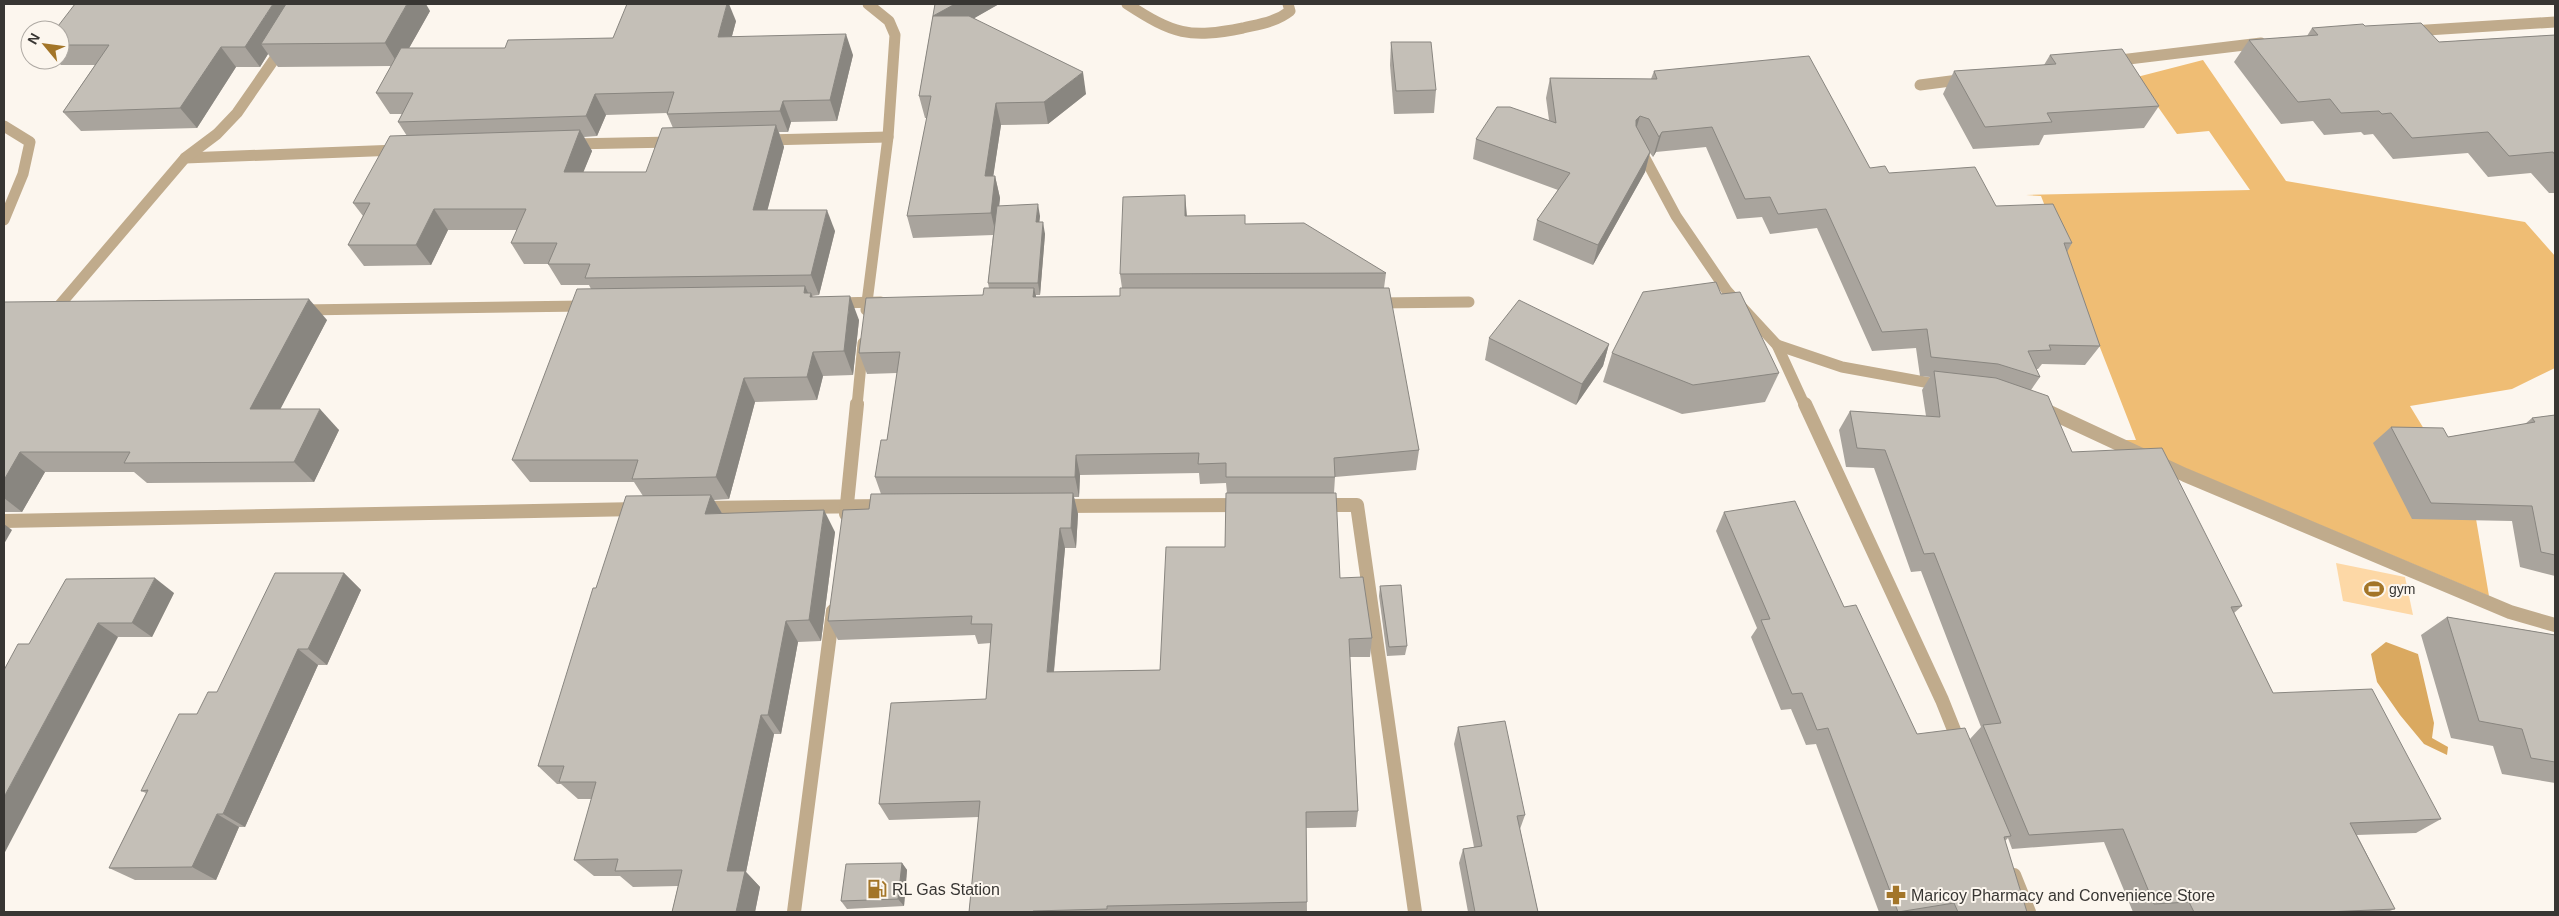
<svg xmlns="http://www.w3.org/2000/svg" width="2559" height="916" font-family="Arial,sans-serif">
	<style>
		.green { fill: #fdd8a6 }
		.forest { fill: #efbd74 }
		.water { fill: #daa960 }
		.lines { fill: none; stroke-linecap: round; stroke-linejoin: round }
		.minor-far1 { stroke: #c0ab8c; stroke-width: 11 }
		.minor { stroke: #c0ab8c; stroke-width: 14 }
		.wall { fill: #a9a49d; fill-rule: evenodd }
		.shaded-wall { fill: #898680 }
		.building { fill: #c4bfb7; stroke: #898680 }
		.labels { text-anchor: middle; stroke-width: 4; stroke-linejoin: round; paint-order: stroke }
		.poi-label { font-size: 14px; fill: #383633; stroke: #fcf6ee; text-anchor: start }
		.near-poi-label { font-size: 16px; fill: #383633; stroke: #fcf6ee; text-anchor: start }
	</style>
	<rect width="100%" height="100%" fill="#fcf6ee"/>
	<!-- green -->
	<path class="green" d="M2336,563L2405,577L2413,615L2343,601Z"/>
	<!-- forest -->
	<path class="forest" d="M2203,60L2286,181L2525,222L2555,256V368L2512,389L2410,406L2475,513L2489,596L2118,440H2136L2041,196L2026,195L2250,190L2209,131L2177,134L2137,77Z"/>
	<!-- water -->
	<path class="water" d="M2386,642L2418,654L2434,723L2432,738L2448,747L2447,755L2424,744L2400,715L2377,682L2371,654Z"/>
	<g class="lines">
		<!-- minor-far1 -->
		<g class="minor-far1">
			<path d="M1127,4C1173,34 1189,39 1243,28C1260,24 1276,22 1290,11L1288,4"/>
			<path d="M2411,31L2555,22"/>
			<path d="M2112,61L2261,43"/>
			<path d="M1920,85L1966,79"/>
			<path d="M4,126L30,142L23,174L4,220"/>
			<path d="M766,140L888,137"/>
			<path d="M571,144L673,142"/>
			<path d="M1639,147L1676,216L1727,291L1777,345L1805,406"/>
			<path d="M185,158L398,150"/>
			<path d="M836,303L881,302"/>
			<path d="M1376,303L1469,302"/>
			<path d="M301,310L586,306"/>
			<path d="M866,310L888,137L895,35L889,21L868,4"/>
			<path d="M52,314L185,158L217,134L237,113L282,48"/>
			<path d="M1777,345L1842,367L1941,385"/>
			<path d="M857,406L863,343"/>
		</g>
		<!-- minor -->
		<g class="minor">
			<path d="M1805,404L1942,700L1960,745"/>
			<path d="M2041,408L2185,475L2510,612L2555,625"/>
			<path d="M1321,505H1357L1415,912"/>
			<path d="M1059,506L1241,505"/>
			<path d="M701,508L886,506"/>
			<path d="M846,514L857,404"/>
			<path d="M4,521L639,509"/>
			<path d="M2014,875L2029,912"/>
			<path d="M794,912L833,611"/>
		</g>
	</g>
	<!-- wall -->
	<g class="wall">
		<path d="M935,4H999L974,18L1086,94L1048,124L1001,125L993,176H995L1000,198L999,206L1040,216L1039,222L1045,234L1040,295H1036V297L1120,296L1122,288L1120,274L1185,195L1186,216L1245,224L1386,273L1384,288L1419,450L1416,470L1335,477L1334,493L1340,578L1372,638L1370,657H1350L1358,811L1356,827L1306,828L1307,912H969L979,817L889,820L879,804L986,699L991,643L978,644L975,635L838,640L828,621L869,509L881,494L875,477L887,440L897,373L867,374L859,353L983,295L989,288L988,283L993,235L913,238L907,216L927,118H925L919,96ZM1199,473L1200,484L1226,483L1227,493L1225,547L1160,670L1054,672L1065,548H1076L1078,514L1074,497H1079L1080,475Z"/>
		<path d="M430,11L409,48H505L613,38L736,21L732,36L853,55L837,121L791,122L788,132H779L784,147L767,210L835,231L819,295L812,296V297L859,320L853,375L823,376L817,400L755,402L729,499L714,500L722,513L835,532L821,641L798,642L781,734H774L746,872L760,887L755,912H672L678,886L633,887L620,876H594L574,860L592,799H578L561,784H557L538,766L596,588L643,496L634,482H530L512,460L591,289L589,285H561L548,264H549H524L511,243L517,230H448L431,265L364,266L348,245L363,216L353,203L407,136L398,122L402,114H390L376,93L391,66L278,67L268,54L260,67H236L197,128L81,131L63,112L95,65H61L56,60H60V30ZM667,113V114L673,128L646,172H583L592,151L584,137L597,136L606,115Z"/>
		<path d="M2365,26L2439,42L2555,35V193H2549L2531,173L2488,177L2468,153L2393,159L2373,134L2364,135L2361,132L2324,135L2313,121L2281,124L2234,62L2249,40L2307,36L2312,28Z"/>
		<path d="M1391,42L1436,90L1434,113L1394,114L1390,65Z"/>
		<path d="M2050,55L2159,106L2144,128L2044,135L2039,145L1973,149L1943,94L1954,71L2044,65Z"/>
		<path d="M1654,71L1870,168L1996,206L2072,243L2067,252L2100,346L2085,365L2042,364L2038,369H2036L2040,377L2031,390L2072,452L2242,606L2234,613L2273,693L2441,819L2416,833L2357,835L2395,909L2387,912H2133L2104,842L2012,849L2008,838L2005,841L2026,912H1879L1816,744L1806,745L1791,709L1781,710L1751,637L1757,628L1716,531L1724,512L1844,607L1917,734L1970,739L1981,727L1921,571L1911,572L1874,468L1846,467L1839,430L1850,411L1926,416L1922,390L1930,377L1920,376L1916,348L1872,351L1817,228L1770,234L1762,217L1737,219L1706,147L1656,152L1653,157L1650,153L1645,172L1593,265L1533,240L1537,220L1558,190L1473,159L1476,139L1549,120L1546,98L1550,78L1651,79Z"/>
		<path d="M1721,294L1779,373L1765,402L1682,414L1603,382L1612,353Z"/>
		<path d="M4,302L327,320L280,409L339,430L314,482L147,483L134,472H45L22,512H4Z"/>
		<path d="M1489,338L1609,344L1603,366L1576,405L1485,360Z"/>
		<path d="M2555,415V576L2520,567L2512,521L2412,519L2373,443L2391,427L2448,437L2525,424L2532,418Z"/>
		<path d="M344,573L361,590L327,665H318L245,827H239L216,880H135L109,868L146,793L141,791L197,714L217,692Z"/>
		<path d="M1380,586L1407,646L1405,655L1387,656L1379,596Z"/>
		<path d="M174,593L152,637H118L29,644Z"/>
		<path d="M2447,617L2555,635V783L2502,774L2493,746L2451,738L2421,635Z"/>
		<path d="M1458,727L1525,815L1520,829L1538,912H1468L1459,863L1463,849L1474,847L1454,744Z"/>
		<path d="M902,863L907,870L904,906L847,909L841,901Z"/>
	</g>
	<!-- shaded-wall -->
	<g class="shaded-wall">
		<path d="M273,4H287L261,44L268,54L260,67L245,47Z"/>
		<path d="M407,4H426L430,11L399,66L385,43Z"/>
		<path d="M727,4H729L736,21L726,58L718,37Z"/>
		<path d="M955,4H999L938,39L933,16Z"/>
		<path d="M846,34L853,55L837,121L830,100Z"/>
		<path d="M221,47L236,67L197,128L180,108Z"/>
		<path d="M1083,72L1086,94L1048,124L1044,102Z"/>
		<path d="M595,94L606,115L597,136L586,116Z"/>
		<path d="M783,101L791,122L788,132L780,111Z"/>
		<path d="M996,103L1001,125L990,198L985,176Z"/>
		<path d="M1640,116L1634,136L1636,120Z"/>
		<path d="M776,125L784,147L762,231L753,210Z"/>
		<path d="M580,130L592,151L575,193L564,172Z"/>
		<path d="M1662,132L1656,152L1653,157L1659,137Z"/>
		<path d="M1650,152L1645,172L1593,265L1598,245Z"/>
		<path d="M995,176L1000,198L996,235L991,213Z"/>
		<path d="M1185,195L1187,216H1185Z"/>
		<path d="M1038,204L1040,216L1038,234L1036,222Z"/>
		<path d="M434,209L448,230L431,265L416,245Z"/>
		<path d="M827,210L835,231L819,295L811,275Z"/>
		<path d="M1043,222L1045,234L1040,295L1038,283Z"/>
		<path d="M805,286L810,297L811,293L821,317L804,293Z"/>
		<path d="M1034,288L1039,309L1033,297Z"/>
		<path d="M850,296L859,320L853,375L844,351Z"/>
		<path d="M309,299L327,320L270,429L250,409Z"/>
		<path d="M1609,344L1603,366L1576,405L1582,384Z"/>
		<path d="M813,352L823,376L817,400L807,377Z"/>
		<path d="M744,378L755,402L729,499L716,477Z"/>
		<path d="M320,409L339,430L314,482L294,462Z"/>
		<path d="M20,452L45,472L22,512L4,498V480Z"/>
		<path d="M1076,455L1080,475L1079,497L1075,477Z"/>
		<path d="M1073,493L1078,514L1076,548L1071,528Z"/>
		<path d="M711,495L724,517L705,514Z"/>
		<path d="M824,510L835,532L821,641L809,620Z"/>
		<path d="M4,524L12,530L4,544Z"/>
		<path d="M1060,528L1065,548L1052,690L1047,672Z"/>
		<path d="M344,573L361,590L327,665L308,649Z"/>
		<path d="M155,578L174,593L152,637L132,623Z"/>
		<path d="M786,621L798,642L781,734L768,715Z"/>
		<path d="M98,623L118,637L4,854V797Z"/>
		<path d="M298,649L318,665L245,827L223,814Z"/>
		<path d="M761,715L774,734L746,872L760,887L755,912H736L727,871Z"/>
		<path d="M217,814L239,827L216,880L192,867Z"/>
		<path d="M902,863L907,870L904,906L898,899Z"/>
	</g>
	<!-- building -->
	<g class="building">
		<path d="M75,4H273L245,47H221L180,108L63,112L109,45H60V30H55Z"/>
		<path d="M286,4H407L385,43L261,44Z"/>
		<path d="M627,4H727L718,37L846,34L830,100L783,101L780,111L667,114L674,92L595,94L586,116L398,122L413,93H376L401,48H505L508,40L613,38Z"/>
		<path d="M935,4H955L933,16H969L1083,72L1044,102L996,103L985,176H995L991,213L907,216L931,96H919Z"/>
		<path d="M2421,23L2439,42L2555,35V155L2553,152L2509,156L2488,132L2412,138L2391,113L2382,114L2379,111L2341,113L2330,99L2298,102L2249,40L2318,35L2312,28L2363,24L2365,26Z"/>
		<path d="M1391,42H1431L1436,90L1396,91Z"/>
		<path d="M2122,49L2159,106L2047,113L2052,122L1985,127L1954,71L2056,64L2050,55Z"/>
		<path d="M1809,56L1870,168L1885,166L1889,173L1975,167L1996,206L2053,204L2072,243H2064L2100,346L2049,345L2051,350L2028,351L2040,377L1998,364L1931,357L1927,329L1882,332L1826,209L1778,214L1770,197L1745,199L1712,127L1662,132L1659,137L1649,119L1640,116L1636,120V126L1650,152L1598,245L1537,220L1570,173L1476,139L1497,107H1510L1556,123L1550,78L1657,79L1654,71Z"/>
		<path d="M776,125L753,210H827L811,275L585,278L590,264H548L557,243H511L526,209H434L416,245H348L370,203H353L390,136L580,130L564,172H646L662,128Z"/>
		<path d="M1185,195V216L1245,215V224L1304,223L1386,273L1120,274L1123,197Z"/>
		<path d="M1038,204L1036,222H1043L1038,283H988L997,206Z"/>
		<path d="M1716,282L1721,294L1740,292L1779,373L1693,385L1612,353L1643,292Z"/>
		<path d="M805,286L804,293H811L810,297L850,296L844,351L813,352L807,377L744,378L716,477L632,479L638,460H512L577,289Z"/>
		<path d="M984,288H1034L1033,297L1120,296V288H1389L1419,450L1334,458L1335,477H1226V463L1198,464L1199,453L1076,455L1075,477H875L881,440H887L900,352L859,353L866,298L983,295Z"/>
		<path d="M309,299L250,409H320L294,462L124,463L130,452H20L4,480V302Z"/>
		<path d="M1519,300L1609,344L1582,384L1489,338Z"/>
		<path d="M1934,371L1996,378L2048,396L2072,452L2162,448L2242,606L2231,607L2273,693L2372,689L2441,819L2350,823L2395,909L2326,912H2194L2189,902L2154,904L2123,829L2029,835L1983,725L2001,723L1934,553L1924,554L1885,450L1857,448L1850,411L1940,417Z"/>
		<path d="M2555,415V555L2541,552L2532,506L2431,503L2391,427L2443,428L2448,437L2535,422L2532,418Z"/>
		<path d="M1073,493L1071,528H1060L1047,672L1160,670L1166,547H1225L1226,493H1336L1340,578L1363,577L1372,638L1349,639L1358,811L1306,812L1307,902L1107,906V909L1033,911V912H969L980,801L879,804L891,703L986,699L992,624H971L972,616L828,621L843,510L869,509L871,494Z"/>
		<path d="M711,495L705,514L824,510L809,620L786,621L768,715H761L727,871H745L736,912H672L682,870L615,871L618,859L574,860L596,782H559L564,766H538L593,588H596L626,496Z"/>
		<path d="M1795,501L1844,607L1856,605L1917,734L1965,728L2011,836L2004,837L2027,912H1958L1954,903L1898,912L1828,728L1817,730L1802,693L1792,694L1761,620L1770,619L1724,512Z"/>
		<path d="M275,573H344L308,649H298L223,814H217L192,867L109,868L148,790L141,791L179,714H197L208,692H217Z"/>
		<path d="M155,578L132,623H98L4,797V670L18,644H29L66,579Z"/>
		<path d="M1401,585L1407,646L1389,647L1380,586Z"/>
		<path d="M2447,617L2555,635V762L2531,758L2522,729L2479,721Z"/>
		<path d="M1505,721L1525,815L1517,816L1538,912H1475L1463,849L1482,846L1458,727Z"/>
		<path d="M902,863L898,899L841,901L846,864Z"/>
	</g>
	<!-- icons -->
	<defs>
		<symbol id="stadium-bare" viewBox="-9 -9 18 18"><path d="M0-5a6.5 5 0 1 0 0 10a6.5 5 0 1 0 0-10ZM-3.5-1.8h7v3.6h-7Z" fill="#a37528" stroke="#fcf6ee" stroke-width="2.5" paint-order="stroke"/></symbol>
		<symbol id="fuel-bare" viewBox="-9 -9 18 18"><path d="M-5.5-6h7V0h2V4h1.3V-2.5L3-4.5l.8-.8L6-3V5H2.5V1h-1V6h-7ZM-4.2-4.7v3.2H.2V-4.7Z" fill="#a37528" stroke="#fcf6ee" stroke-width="2.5" paint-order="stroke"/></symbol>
		<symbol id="pharmacy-bare" viewBox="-9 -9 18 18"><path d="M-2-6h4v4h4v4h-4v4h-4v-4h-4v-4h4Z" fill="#a37528" stroke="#fcf6ee" stroke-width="2.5" paint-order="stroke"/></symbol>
	</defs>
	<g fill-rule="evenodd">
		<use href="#stadium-bare" x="2360" y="575" width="28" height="28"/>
		<use href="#fuel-bare" x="863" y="875" width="28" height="28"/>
		<use href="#pharmacy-bare" x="1882" y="881" width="28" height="28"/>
	</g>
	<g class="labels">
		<!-- poi labels -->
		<g class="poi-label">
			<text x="2389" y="594">gym</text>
		</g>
		<!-- near-poi labels -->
		<g class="near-poi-label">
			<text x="892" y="895">RL Gas Station</text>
			<text x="1911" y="901">Maricoy Pharmacy and Convenience Store</text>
		</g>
	</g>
	<!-- border -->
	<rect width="2559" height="916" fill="none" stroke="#383633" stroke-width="10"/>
	<!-- north arrow -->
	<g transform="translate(45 45) rotate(299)"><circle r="24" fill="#fcf6ee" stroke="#aea9a3"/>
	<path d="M0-4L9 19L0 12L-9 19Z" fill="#a37528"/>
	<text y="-8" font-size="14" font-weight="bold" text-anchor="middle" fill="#383633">N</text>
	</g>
</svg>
